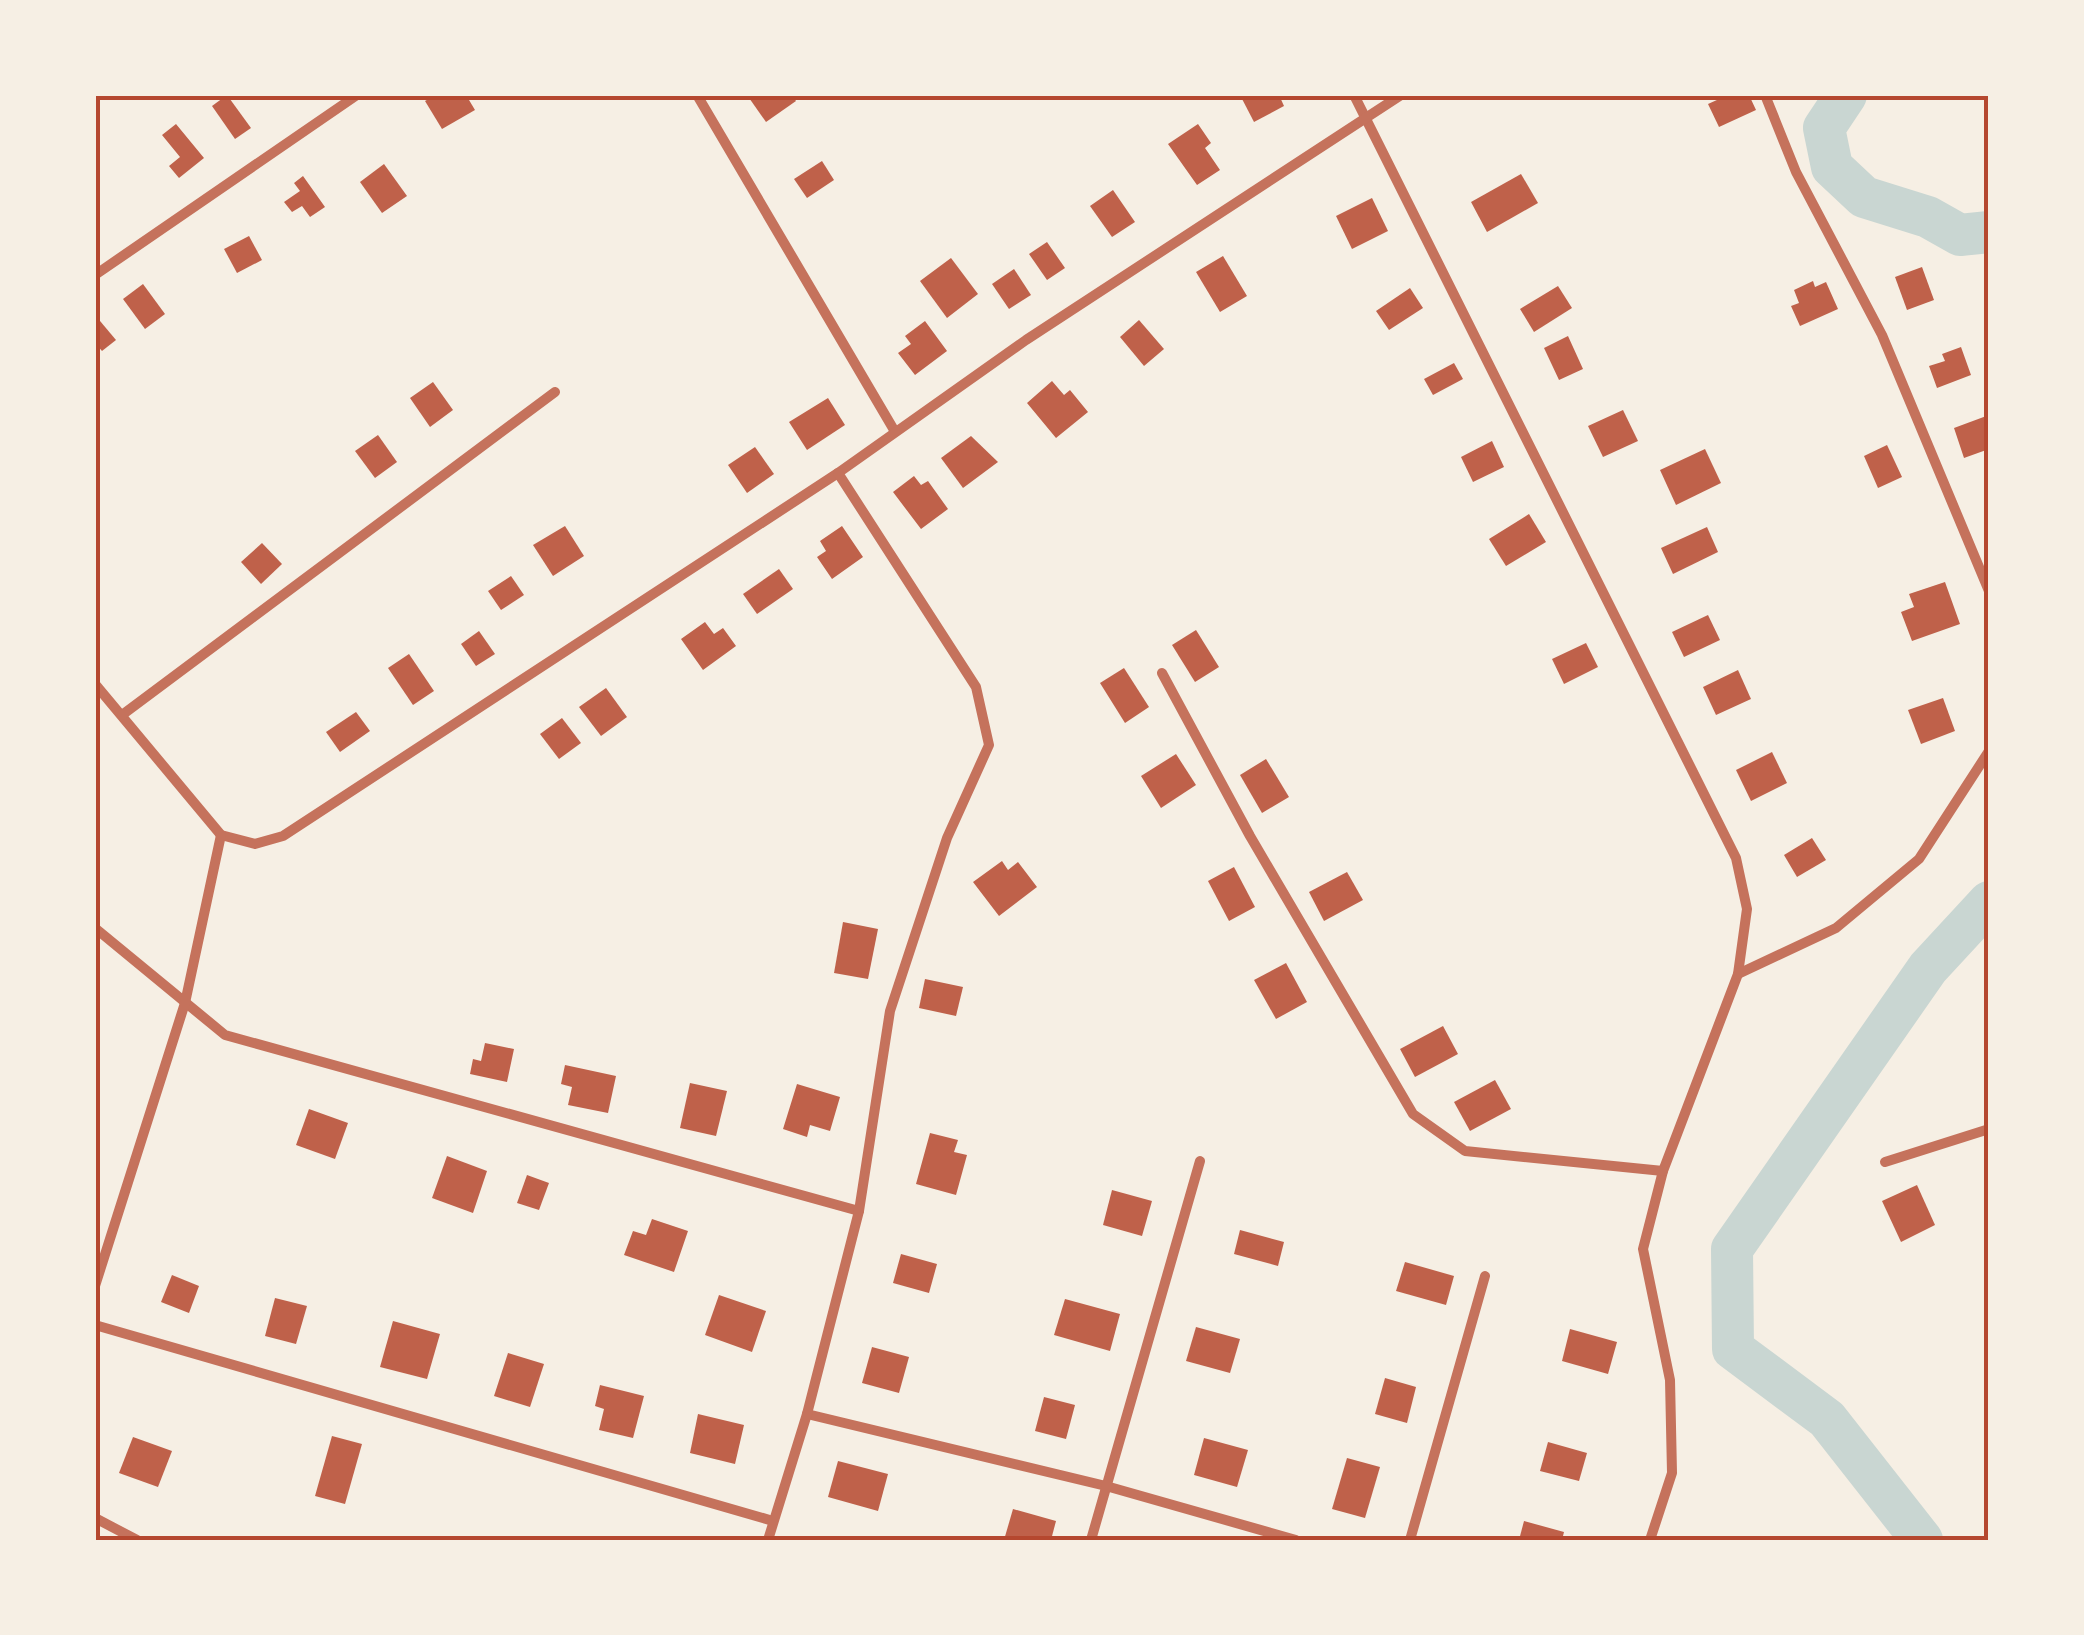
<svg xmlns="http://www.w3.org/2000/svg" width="2084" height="1635" font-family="'IBM Plex Sans',sans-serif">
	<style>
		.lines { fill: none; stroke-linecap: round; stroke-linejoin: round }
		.river { stroke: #c9d6d2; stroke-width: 42 }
		.building { fill: #bf614a }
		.minor { stroke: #c5725c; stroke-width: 10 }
		.neatline { fill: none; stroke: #b5482f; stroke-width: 4 }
	</style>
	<rect width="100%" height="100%" fill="#f6efe4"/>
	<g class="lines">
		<!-- river -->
		<g class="river">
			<path d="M1846,95L1824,128L1832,167L1864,197L1928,217L1960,235L1989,232"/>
			<path d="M1922,1540L1827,1419L1733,1349L1732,1249L1928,968L1989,902"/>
		</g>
	</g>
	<!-- building -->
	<g class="building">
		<path d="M227,95L251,128L235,139L212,106Z"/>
		<path d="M436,95H466L475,110L442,129L425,101Z"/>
		<path d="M747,95H792L796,101L766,122Z"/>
		<path d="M1240,95H1279L1284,106L1254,122Z"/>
		<path d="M1728,95H1749L1756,110L1719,127L1708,104Z"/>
		<path d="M176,124L204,158L179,178L169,166L180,157L162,135Z"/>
		<path d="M1198,124L1211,143L1205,148L1220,170L1197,185L1168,144Z"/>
		<path d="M822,161L834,180L807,198L794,179Z"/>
		<path d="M384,164L407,196L382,213L360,182Z"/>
		<path d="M1521,174L1538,203L1487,232L1471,202Z"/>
		<path d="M303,176L325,207L310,217L302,206L292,212L284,202L300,191L294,183Z"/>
		<path d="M1113,190L1135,222L1112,237L1090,206Z"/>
		<path d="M1372,198L1388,231L1352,249L1336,216Z"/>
		<path d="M249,236L262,260L237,273L224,249Z"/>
		<path d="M1047,242L1065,268L1047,280L1029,254Z"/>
		<path d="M1223,256L1247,296L1220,312L1196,272Z"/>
		<path d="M951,258L978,294L947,318L920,281Z"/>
		<path d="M1922,267L1934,300L1907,310L1895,277Z"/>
		<path d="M1014,269L1031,295L1009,309L992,284Z"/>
		<path d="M1813,281L1815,287L1826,282L1838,309L1800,326L1791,306L1799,303L1794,290Z"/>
		<path d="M143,284L165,314L145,329L123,299Z"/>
		<path d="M1558,286L1572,308L1534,332L1520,309Z"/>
		<path d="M1410,288L1423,308L1389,330L1376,311Z"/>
		<path d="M95,315L116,340L102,351L95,343Z"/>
		<path d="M1139,320L1164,349L1144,366L1120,337Z"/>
		<path d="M925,321L947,351L915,375L898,353L911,344L905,336Z"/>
		<path d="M1568,336L1583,369L1559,380L1544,348Z"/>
		<path d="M1961,347L1971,375L1937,388L1929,366L1945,361L1942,354Z"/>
		<path d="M1454,363L1463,379L1433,395L1424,379Z"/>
		<path d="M1052,381L1064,395L1070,390L1088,412L1056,438L1027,403Z"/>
		<path d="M433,382L453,410L430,427L410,398Z"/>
		<path d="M828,398L845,425L807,450L789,422Z"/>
		<path d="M1623,410L1638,441L1603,457L1588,426Z"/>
		<path d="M1989,415V449L1964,458L1954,428Z"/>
		<path d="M378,435L397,462L375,478L355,451Z"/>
		<path d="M971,436L998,462L963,488L941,458Z"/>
		<path d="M1492,441L1504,467L1473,482L1461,457Z"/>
		<path d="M1887,445L1902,477L1878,488L1864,456Z"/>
		<path d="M755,447L774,474L747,493L728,465Z"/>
		<path d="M1705,449L1721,483L1676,505L1660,470Z"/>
		<path d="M914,476L921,485L928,481L948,509L921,529L893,492Z"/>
		<path d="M1529,514L1546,542L1506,566L1489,539Z"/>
		<path d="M565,526L584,556L553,576L533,545Z"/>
		<path d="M842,526L863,557L832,579L817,557L826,551L820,541Z"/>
		<path d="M1707,527L1718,552L1673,574L1661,548Z"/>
		<path d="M262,543L282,564L261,584L241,562Z"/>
		<path d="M779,569L793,589L757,614L743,594Z"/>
		<path d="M511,576L524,595L501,610L488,591Z"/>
		<path d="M1945,582L1960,624L1912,641L1901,612L1914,607L1909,594Z"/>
		<path d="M1708,615L1720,640L1684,657L1672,632Z"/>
		<path d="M705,622L714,634L723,628L736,646L703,670L681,639Z"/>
		<path d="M1196,630L1219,667L1195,682L1172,645Z"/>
		<path d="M479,631L495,654L476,666L461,644Z"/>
		<path d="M1586,643L1598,667L1564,684L1552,659Z"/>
		<path d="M409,654L434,691L413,705L388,668Z"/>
		<path d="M1124,668L1149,707L1125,723L1100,683Z"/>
		<path d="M1738,670L1751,699L1716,715L1703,687Z"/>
		<path d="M606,688L627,717L601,736L579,707Z"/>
		<path d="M1943,698L1955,731L1921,744L1908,710Z"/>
		<path d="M356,712L370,731L340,752L326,732Z"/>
		<path d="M562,718L581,743L559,759L540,734Z"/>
		<path d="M1772,752L1787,783L1751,801L1736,770Z"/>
		<path d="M1176,754L1196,785L1161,808L1141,776Z"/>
		<path d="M1266,759L1289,797L1262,813L1240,775Z"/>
		<path d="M1812,838L1826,860L1797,877L1784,855Z"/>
		<path d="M1002,861L1008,870L1018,862L1037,887L999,916L973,882Z"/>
		<path d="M1234,867L1255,907L1229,921L1208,881Z"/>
		<path d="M1347,872L1363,900L1324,921L1309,892Z"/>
		<path d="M843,922L878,929L868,979L834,973Z"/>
		<path d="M1286,963L1307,1002L1276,1019L1254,980Z"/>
		<path d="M925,979L963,987L956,1016L919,1008Z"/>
		<path d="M1443,1026L1458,1054L1415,1077L1400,1049Z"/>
		<path d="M485,1043L514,1049L507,1082L470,1074L473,1059L481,1061Z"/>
		<path d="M565,1065L616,1076L608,1113L568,1105L572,1087L561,1084Z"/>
		<path d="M1495,1080L1511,1109L1470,1131L1454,1102Z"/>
		<path d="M690,1083L727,1091L716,1136L680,1128Z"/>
		<path d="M797,1084L840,1097L830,1131L810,1125L807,1137L783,1129Z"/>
		<path d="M309,1109L348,1123L335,1159L296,1145Z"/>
		<path d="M930,1133L958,1140L954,1152L967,1155L956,1195L916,1184Z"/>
		<path d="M447,1156L487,1171L473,1213L432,1198Z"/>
		<path d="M527,1175L549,1183L539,1210L517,1203Z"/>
		<path d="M1917,1185L1935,1225L1901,1242L1882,1201Z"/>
		<path d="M1112,1190L1152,1201L1142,1236L1103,1225Z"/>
		<path d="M652,1219L688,1231L674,1272L624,1255L633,1231L646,1235Z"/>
		<path d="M1240,1230L1284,1242L1278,1266L1234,1254Z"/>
		<path d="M901,1254L937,1264L929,1293L893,1283Z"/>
		<path d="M1405,1262L1454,1276L1446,1305L1396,1291Z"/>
		<path d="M172,1275L199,1286L189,1313L161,1302Z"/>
		<path d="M719,1295L766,1311L752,1352L705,1335Z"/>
		<path d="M275,1298L307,1306L296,1344L265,1336Z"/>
		<path d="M1065,1299L1120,1314L1110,1351L1054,1335Z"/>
		<path d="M393,1321L440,1334L427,1379L380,1367Z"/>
		<path d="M1196,1327L1240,1339L1230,1373L1186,1361Z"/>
		<path d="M1570,1329L1617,1342L1608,1374L1562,1361Z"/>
		<path d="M872,1347L909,1357L899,1393L862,1383Z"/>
		<path d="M508,1353L544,1364L530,1407L494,1396Z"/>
		<path d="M1385,1378L1416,1387L1407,1423L1375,1414Z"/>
		<path d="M600,1385L644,1396L633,1438L599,1430L604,1409L595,1406Z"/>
		<path d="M1044,1397L1075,1405L1066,1439L1035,1431Z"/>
		<path d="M698,1414L744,1425L735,1464L690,1453Z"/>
		<path d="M332,1436L362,1444L345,1504L315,1496Z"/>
		<path d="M133,1437L172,1451L158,1487L119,1473Z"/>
		<path d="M1204,1438L1248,1450L1237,1487L1194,1475Z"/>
		<path d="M1548,1442L1587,1453L1579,1481L1540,1471Z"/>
		<path d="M1347,1458L1380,1467L1365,1518L1332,1509Z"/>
		<path d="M838,1461L888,1474L878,1511L828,1497Z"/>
		<path d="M1013,1509L1056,1521L1051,1540H1004Z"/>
		<path d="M1524,1521L1564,1532L1562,1540H1519Z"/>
	</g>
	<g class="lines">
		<!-- minor -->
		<g class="minor">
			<path d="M697,95L894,430"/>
			<path d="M1354,95L1736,858L1747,909L1738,974L1663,1171L1643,1249L1670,1380L1672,1473L1650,1540"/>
			<path d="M1765,95L1796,172L1882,335L1989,591"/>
			<path d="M95,275L357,95"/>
			<path d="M1162,673L1250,836L1413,1114L1465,1151L1663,1171"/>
			<path d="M95,684L221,835L255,844L283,836L838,473L1026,340L1401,95"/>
			<path d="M122,715L555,392"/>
			<path d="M95,928L225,1035L859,1211"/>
			<path d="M1738,974L1836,928L1919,859L1989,751"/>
			<path d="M1885,1162L1989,1129"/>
			<path d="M95,1286L185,1003L221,835"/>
			<path d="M95,1325L773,1521"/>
			<path d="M807,1414L1106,1486L1296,1540"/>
			<path d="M95,1518L137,1540"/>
			<path d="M768,1540L807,1414L859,1211L890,1011L947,838L989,745L976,687L838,473"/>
			<path d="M1091,1540L1200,1161"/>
			<path d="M1410,1540L1485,1276"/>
		</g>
	</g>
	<!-- border -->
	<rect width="2084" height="1635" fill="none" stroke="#f6efe4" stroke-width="195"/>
	<rect x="98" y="98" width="1888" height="1440" class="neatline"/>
</svg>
